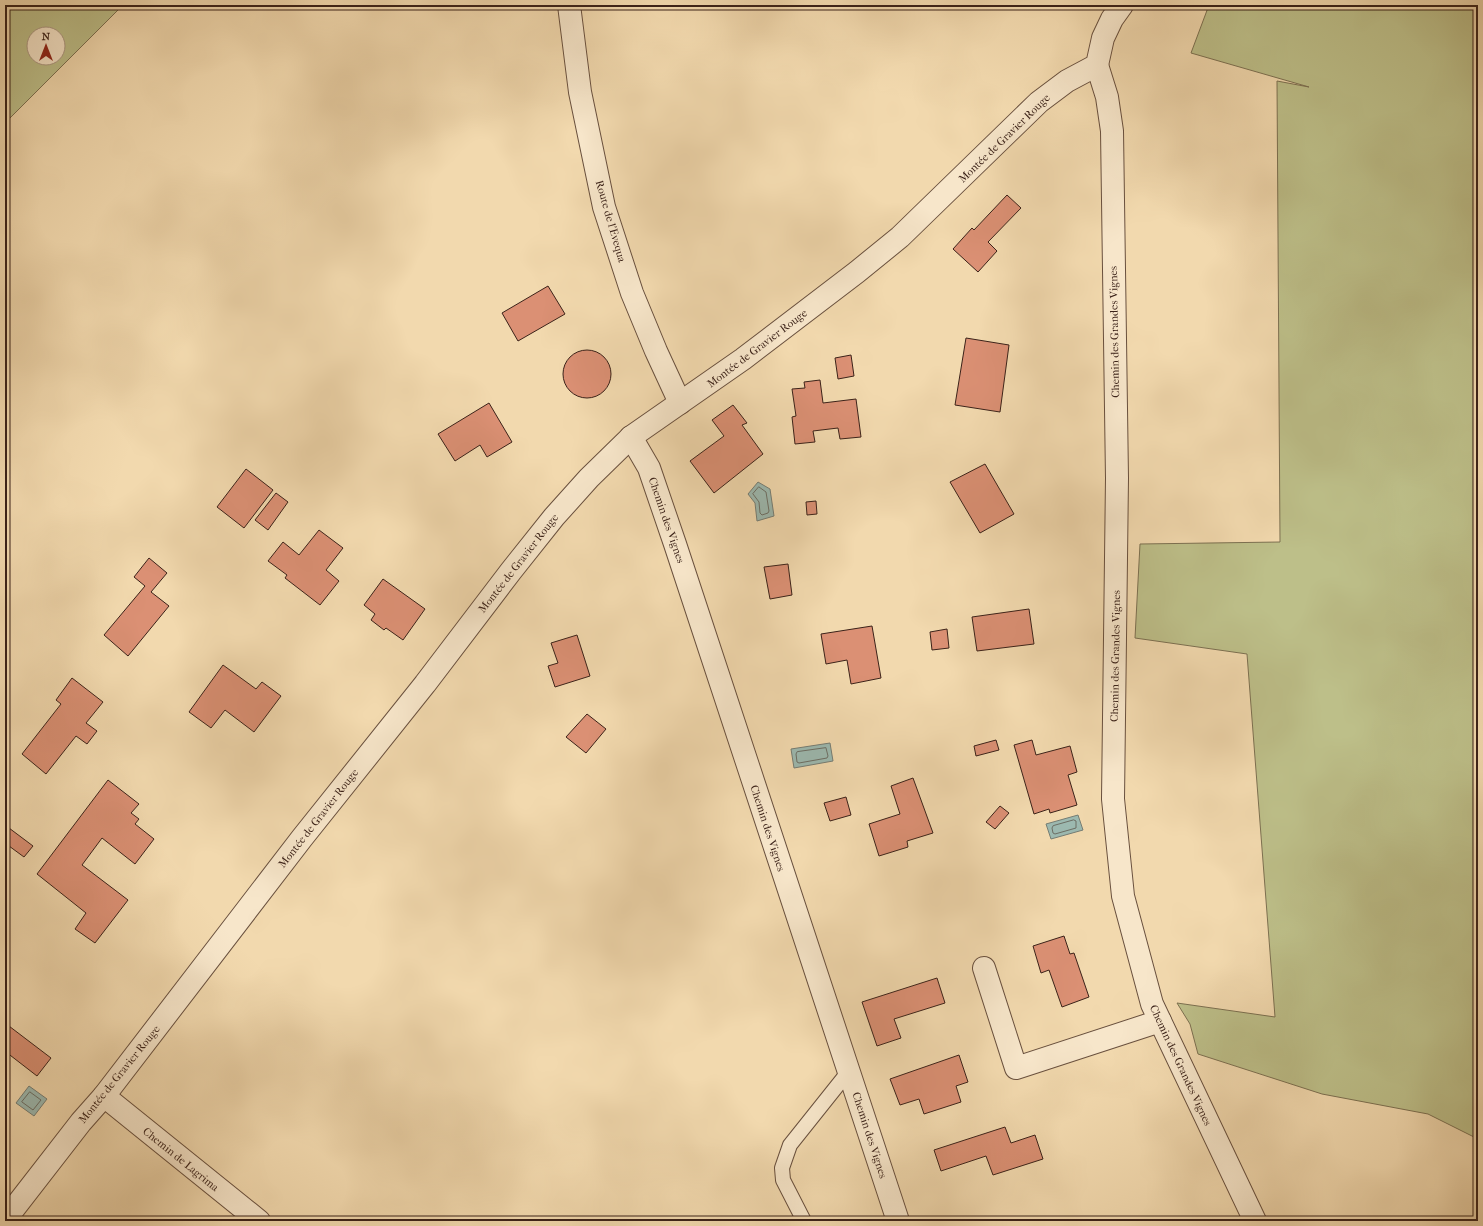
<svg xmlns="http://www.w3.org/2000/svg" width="1483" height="1226" font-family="'IM FELL French Canon',serif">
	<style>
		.green { fill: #bdbf89; stroke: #7c7051; fill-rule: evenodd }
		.water { fill: #9cb9b0; stroke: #757d74 }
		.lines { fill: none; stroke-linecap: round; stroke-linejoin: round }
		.shore { stroke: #6c6e64; stroke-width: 1 }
		.building { fill: #db9074; stroke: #3b2219 }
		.lane-casing { stroke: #69503e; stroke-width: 16 }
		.street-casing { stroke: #69503e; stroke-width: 24 }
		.lane { stroke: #f7e6ca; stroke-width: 14 }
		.street { stroke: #f7e6ca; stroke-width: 22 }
		.labels { text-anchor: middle; stroke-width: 3.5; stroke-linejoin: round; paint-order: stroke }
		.street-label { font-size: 11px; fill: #3b2219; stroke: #f7e6ca }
	</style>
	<rect width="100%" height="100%" fill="#f2d9ae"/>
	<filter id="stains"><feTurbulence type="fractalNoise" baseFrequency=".005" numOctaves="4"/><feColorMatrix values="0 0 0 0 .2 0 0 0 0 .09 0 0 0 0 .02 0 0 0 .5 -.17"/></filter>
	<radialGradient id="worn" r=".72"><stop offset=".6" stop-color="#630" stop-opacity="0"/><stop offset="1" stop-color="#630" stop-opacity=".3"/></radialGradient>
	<!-- green -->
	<g class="green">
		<path d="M5,5H123L5,123ZM34,34H58V58H34Z"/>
		<path d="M1209,5H1478V1139L1428,1114L1322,1094L1198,1054L1190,1024L1177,1003L1275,1017L1247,654L1135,638L1140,544L1280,542L1277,81L1309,87L1191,53Z"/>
	</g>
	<!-- water -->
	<g class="water">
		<path d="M758,482L770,489L774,516L757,521L755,503L748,494Z"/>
		<path d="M830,743L833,761L794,768L791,749Z"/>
		<path d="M1078,815L1083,830L1051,839L1046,824Z"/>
		<path d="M29,1086L47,1099L34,1116L16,1103Z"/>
	</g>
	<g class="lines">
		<!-- shore -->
		<g class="shore">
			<path d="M759,487L766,492L769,511L768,513L762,515L760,513L759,502L753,494Z"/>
			<path d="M826,748L828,756L827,758L799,763L797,762L796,754L797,752Z"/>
			<path d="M1074,820L1076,821V828L1055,834L1053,833L1052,828L1053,826Z"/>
			<path d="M30,1092L41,1100L33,1110L22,1102Z"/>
		</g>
	</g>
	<!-- building -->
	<g class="building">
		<path d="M1007,195L1021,208L988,242L997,251L978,272L953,249L972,228L974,230Z"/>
		<path d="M548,286L565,314L518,341L502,313Z"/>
		<path d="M966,338L1009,345L1000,412L955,405Z"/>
		<circle cx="587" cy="374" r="24"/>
		<path d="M851,355L854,376L838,379L835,358Z"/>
		<path d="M820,380L823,403L856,399L861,437L840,439L838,428L813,431L815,442L795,444L792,417L796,416L792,389L805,388L804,382Z"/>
		<path d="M489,403L512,442L487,457L480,445L455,461L438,434Z"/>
		<path d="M733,405L747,423L742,425L763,454L714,493L690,461L724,436L712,420Z"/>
		<path d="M985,464L1014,514L980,533L950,482Z"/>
		<path d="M246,469L273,490L244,528L217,507Z"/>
		<path d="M276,493L288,502L268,530L255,520Z"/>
		<path d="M816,501L817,514L807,515L806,502Z"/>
		<path d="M319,530L343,548L326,570L339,581L320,605L285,578L287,575L268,561L283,542L299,555Z"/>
		<path d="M149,558L167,573L151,592L169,606L128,656L104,635L145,586L134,577Z"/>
		<path d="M788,564L792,595L770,599L764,567Z"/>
		<path d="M383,579L425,609L403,640L386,628L384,630L371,620L375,614L364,605Z"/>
		<path d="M1029,609L1034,644L977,651L972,617Z"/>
		<path d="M872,626L881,678L851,684L847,660L826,664L821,634Z"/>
		<path d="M947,629L949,648L932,650L930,632Z"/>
		<path d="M577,635L590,676L555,687L548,666L558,663L551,643Z"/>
		<path d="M223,665L256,689L262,682L281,696L254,732L225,710L211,728L189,712Z"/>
		<path d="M72,678L103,702L86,723L97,731L87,744L76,736L46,774L22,754L61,704L56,700Z"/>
		<path d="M587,714L606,729L586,753L566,737Z"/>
		<path d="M996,740L999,750L976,756L974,746Z"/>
		<path d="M1032,740L1036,755L1070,746L1077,772L1068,775L1077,805L1050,813L1049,809L1034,814L1014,745Z"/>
		<path d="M913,778L933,833L907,841L908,847L879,856L869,824L900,814L891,786Z"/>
		<path d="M108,780L139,804L131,813L139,819L135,824L154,839L135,864L102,838L82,865L128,900L95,943L75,929L86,913L37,874Z"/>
		<path d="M846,797L851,815L830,821L824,803Z"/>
		<path d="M1000,806L1009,813L995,829L986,822Z"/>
		<path d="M5,825L33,846L24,857L9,846L5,850Z"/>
		<path d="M1064,936L1070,954L1074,953L1089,997L1062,1007L1049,970L1041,973L1033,946Z"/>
		<path d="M937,978L945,1003L894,1019L901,1038L877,1046L862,1002Z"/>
		<path d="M5,1023L51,1058L37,1076L6,1052L5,1054Z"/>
		<path d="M959,1055L968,1082L956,1086L961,1102L924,1114L919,1099L900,1105L890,1079Z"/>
		<path d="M1005,1127L1011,1143L1035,1135L1043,1159L993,1175L986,1156L941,1171L934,1150Z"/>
	</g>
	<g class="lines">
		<defs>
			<path id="lane" d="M804,1221L783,1180L782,1168L790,1145L849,1071"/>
			<g id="street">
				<path d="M569,5L580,92L604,207L632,293L656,351L680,403"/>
				<path d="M1097,65L1107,97L1112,131L1117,478L1113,799L1123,896L1152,1004L1255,1221"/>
				<path d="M631,437L649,468L675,544L898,1221"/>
				<path d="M984,968L1016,1068L1160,1021"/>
				<path d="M104,1096L259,1221"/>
				<path d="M5,1220L81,1122L104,1096L302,838L425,684L511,571L554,517L589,478L631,437L743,359L857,272L900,237L1039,102L1067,81L1097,65L1103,38L1112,19L1122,5"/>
			</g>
		</defs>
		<!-- lane casing -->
		<use href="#lane" class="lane-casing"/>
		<!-- street casing -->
		<use href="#street" class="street-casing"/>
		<!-- lane -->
		<use href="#lane" class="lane"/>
		<!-- street -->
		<use href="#street" class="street"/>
	</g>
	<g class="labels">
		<!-- street labels -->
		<g class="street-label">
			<text transform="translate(1004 138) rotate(-44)" y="4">Montée de Gravier Rouge</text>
			<text transform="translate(611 221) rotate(74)" y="4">Route de l'Evequa</text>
			<text transform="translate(1114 332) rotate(-91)" y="4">Chemin des Grandes Vignes</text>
			<text transform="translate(757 348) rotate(-37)" y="4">Montée de Gravier Rouge</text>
			<text transform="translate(667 520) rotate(71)" y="4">Chemin des Vignes</text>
			<text transform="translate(518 563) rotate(-52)" y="4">Montée de Gravier Rouge</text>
			<text transform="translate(1115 656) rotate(-89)" y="4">Chemin des Grandes Vignes</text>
			<text transform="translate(318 818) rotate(-52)" y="4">Montée de Gravier Rouge</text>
			<text transform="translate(768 828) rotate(72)" y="4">Chemin des Vignes</text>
			<text transform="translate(1181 1065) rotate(65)" y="4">Chemin des Grandes Vignes</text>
			<text transform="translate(119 1074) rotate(-51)" y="4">Montée de Gravier Rouge</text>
			<text transform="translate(870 1135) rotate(72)" y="4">Chemin des Vignes</text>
			<text transform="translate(181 1159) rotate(39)" y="4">Chemin de Lagrima</text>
		</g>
	</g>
	<!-- margin -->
	<rect width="1483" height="1226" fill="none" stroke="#f2d9ae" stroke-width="20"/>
	<rect x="6" y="6" width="1471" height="1214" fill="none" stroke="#3b2219" stroke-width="2"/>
	<rect x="10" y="10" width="1463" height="1206" fill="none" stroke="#3b2219"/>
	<!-- north arrow -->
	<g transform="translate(46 46)"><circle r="19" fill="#f7e6ca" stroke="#ac9883"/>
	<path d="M0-3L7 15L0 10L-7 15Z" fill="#8f2418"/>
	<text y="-6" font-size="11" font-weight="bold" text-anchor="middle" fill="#3b2219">N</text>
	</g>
	<rect width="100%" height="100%" filter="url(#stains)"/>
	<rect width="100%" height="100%" fill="url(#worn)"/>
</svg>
